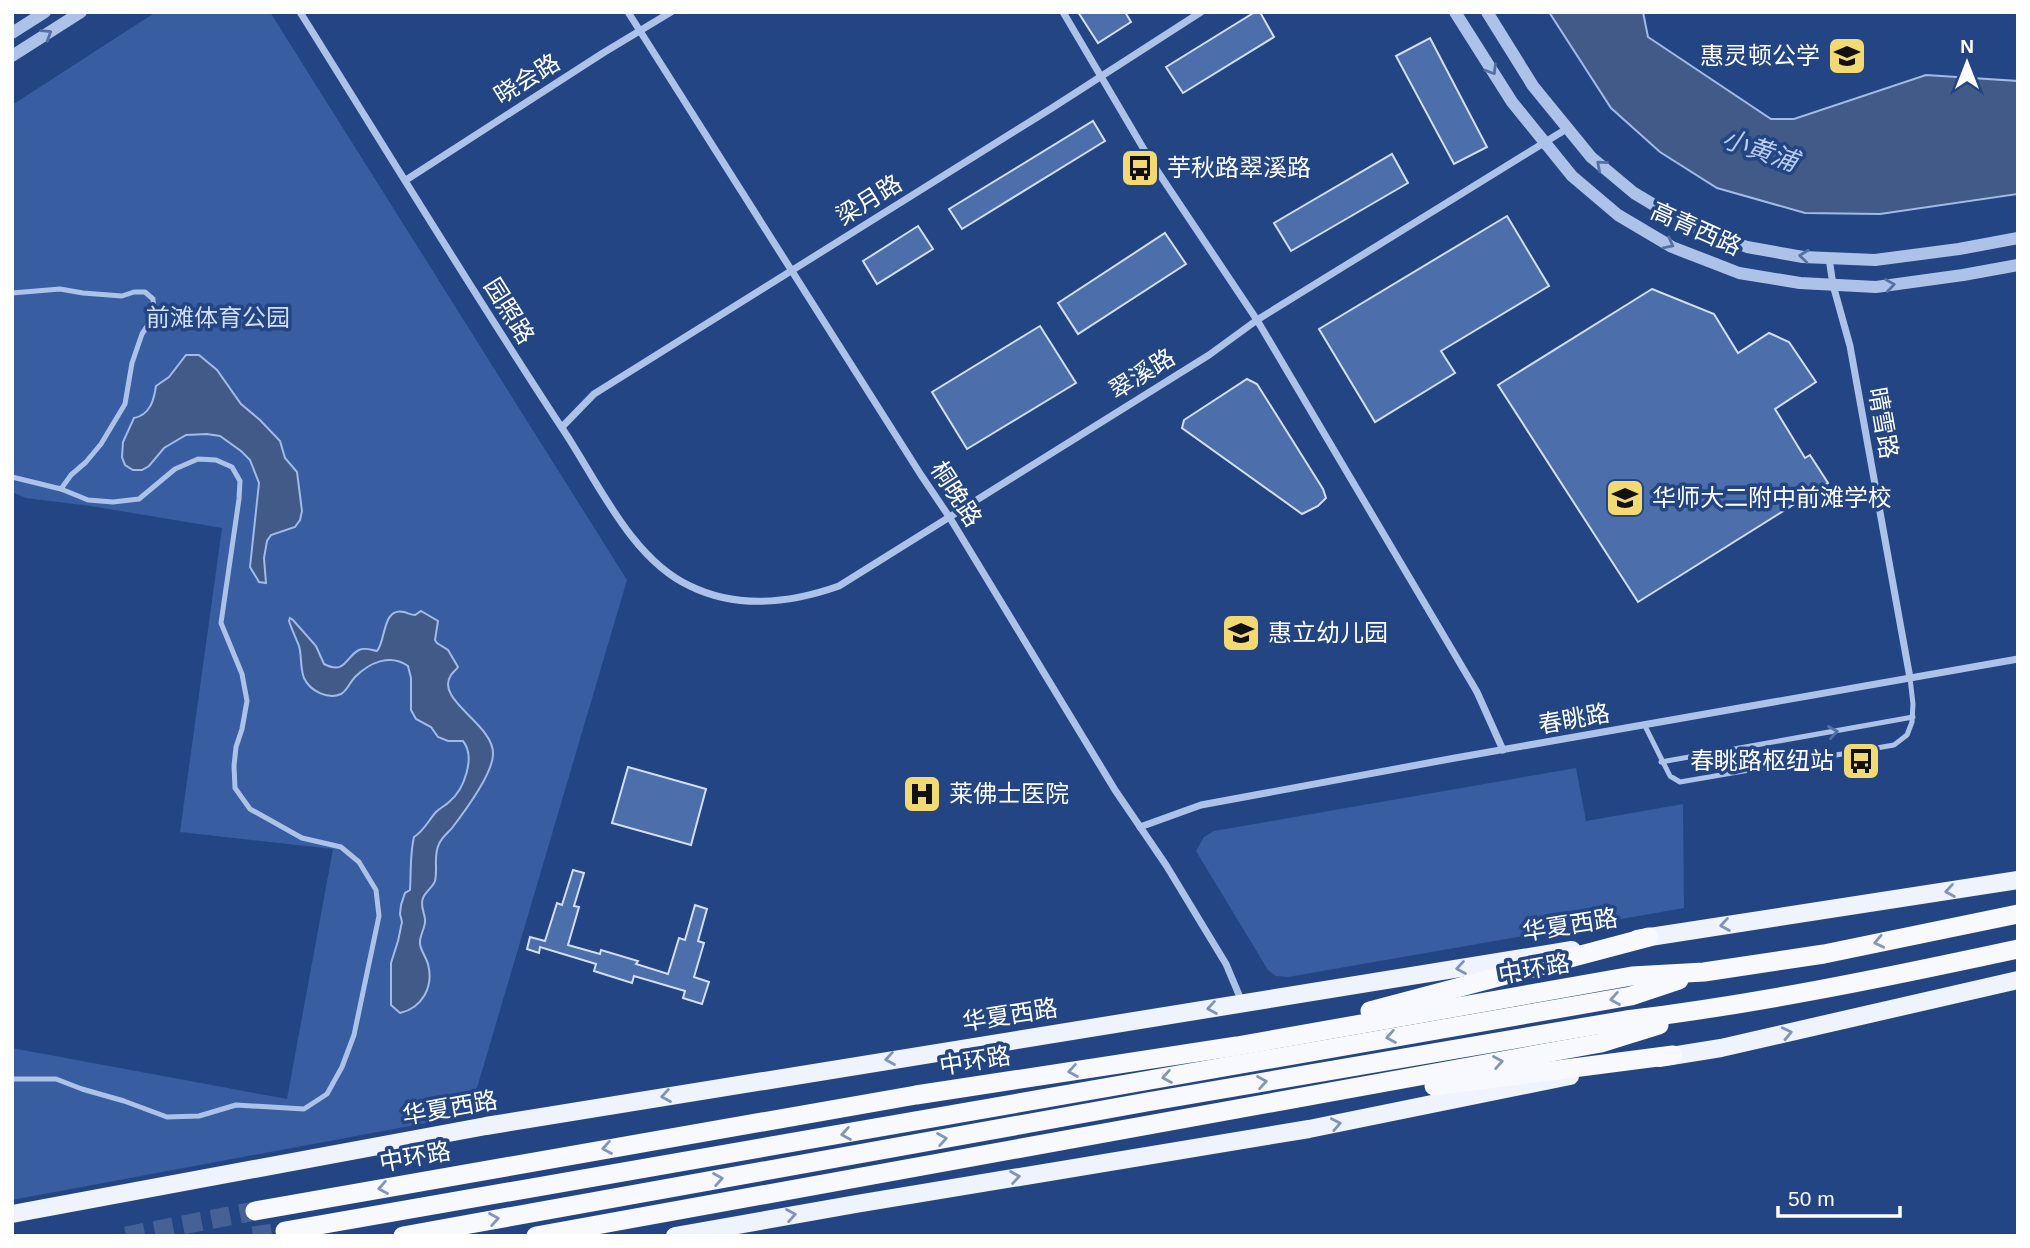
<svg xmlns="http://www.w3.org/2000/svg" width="2030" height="1248" font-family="Helvetica,'Noto Sans SC',sans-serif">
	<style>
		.green { fill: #385da0 }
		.water { fill: #425a87; stroke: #a1bbe8; stroke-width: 2 }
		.building { fill: #4c6eab; stroke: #d1def6; stroke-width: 2 }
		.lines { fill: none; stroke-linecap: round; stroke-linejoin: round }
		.trunk-tunnel { stroke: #456196; stroke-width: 19; stroke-dasharray: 19 10; stroke-linecap: butt }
		.service { stroke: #adc2e8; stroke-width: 5 }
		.minor { stroke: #adc2e8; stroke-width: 7 }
		.tertiary { stroke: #adc2e8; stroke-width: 12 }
		.primary { stroke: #eff3fe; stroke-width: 18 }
		.trunk { stroke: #f7f9fe; stroke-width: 19 }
		.oneway { stroke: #5471a6 }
		.oneway2 { stroke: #7f93ba }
		.oneway3 { stroke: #8396ba }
		.labels { text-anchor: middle; stroke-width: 7; stroke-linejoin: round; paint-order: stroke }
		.poi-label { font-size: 24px; fill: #fff; stroke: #244583; text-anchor: start }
		.street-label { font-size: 24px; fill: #fff; stroke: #244583 }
		.park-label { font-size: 24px; fill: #d1def6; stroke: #244583 }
		.water-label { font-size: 26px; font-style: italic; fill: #b8ccef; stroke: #244583 }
	</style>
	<rect width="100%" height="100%" fill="#244583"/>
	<!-- green -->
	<g class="green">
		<path d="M156,12H270L627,580L469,1115L12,1200V1048L287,1099L333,849L180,832L222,528L91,506L26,498L12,492V105Z"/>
		<path d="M1576,768L1586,821L1683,804L1684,908L1288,977L1276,976L1268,970L1196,851L1204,837L1214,831Z"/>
	</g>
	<!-- water -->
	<g class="water">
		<path d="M1549,12H1643L1648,37L1771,119H1794L1926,75L2018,81V194L1880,214L1805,213L1717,188L1660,152L1611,108Z"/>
		<path d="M186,355H199L217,370L241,404L260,420L280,441L285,458L297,472L302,511L300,520L295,527L271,535L267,541L264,558L266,583L259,582L250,567L259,483L250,460L241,451L220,436L207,434L186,435L164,448L149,466L142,470H133L125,465L122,457L123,442L134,418C150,415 154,400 156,386L169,377Z"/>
		<path d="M421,611L438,621L435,640L437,643L448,650L458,667C456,670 453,672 451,675C434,700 494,724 493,754C493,774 465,811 452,828C448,833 442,837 439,844C433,856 438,868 435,881C433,887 426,891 423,898C420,906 424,911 425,919C426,928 419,935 420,944C421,951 426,957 428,964C434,987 422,1008 400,1013L391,1005V963L398,941L402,922L400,914L401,905L405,893L410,890C411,873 410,853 414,837C424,831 428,821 436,812C440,808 445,806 449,802C464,790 476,757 463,741H448L438,737L431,727L416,719L411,710V678L408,666C390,653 369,663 355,677C350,682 347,691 341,694C328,700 310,691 304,678C300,668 302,657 299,646C296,638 292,630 289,621L290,618L293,620L316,646L324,664C346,675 345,657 359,650C365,647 371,650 377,651C386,641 382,607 404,612C408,613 411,615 415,615Z"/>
	</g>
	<!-- building -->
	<g class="building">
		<path d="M1078,12H1125L1131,22L1098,43Z"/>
		<path d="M1255,12H1260L1274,37L1183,93L1166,67Z"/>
		<path d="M1430,38L1487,147L1454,164L1396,56Z"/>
		<path d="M1093,121L1105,141L962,229L949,209Z"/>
		<path d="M1392,154L1408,183L1291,251L1274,223Z"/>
		<path d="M1507,216L1549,286L1441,351L1455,373L1375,422L1319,329Z"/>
		<path d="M918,226L933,249L877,284L863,261Z"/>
		<path d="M1165,233L1186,264L1078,334L1058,303Z"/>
		<path d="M1652,289L1714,314L1738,353L1769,333L1789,342L1816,382L1775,409L1805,458L1810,455L1828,483L1638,602L1498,385Z"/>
		<path d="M1040,326L1076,383L967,449L932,392Z"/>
		<path d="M1247,379L1257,384L1323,489L1326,498L1318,506L1302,514L1182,428L1184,420Z"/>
		<path d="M628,767L706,789L691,845L612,823Z"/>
		<path d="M573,870L584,873L574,906L579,907L568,945L600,954L601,950L638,961L636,964L668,974L679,938L685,940L695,905L707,909L698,941L704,943L694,977L709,982L702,1004L683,998L685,991L634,976L632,983L594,971L596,964L540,947L539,953L527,949L530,937L545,941L557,903L562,905Z"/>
	</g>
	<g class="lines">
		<!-- trunk-tunnel -->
		<g class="trunk-tunnel">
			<path d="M126,1236L255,1211"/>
			<path d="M253,1236L285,1231"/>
		</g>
		<!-- service -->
		<g class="service">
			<path d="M12,293L60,289L83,293L122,296L134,292H145L153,299L154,311L150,322L142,334L132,363L125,404L101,444L86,462L71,475L61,489"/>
			<path d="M12,477L61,489L88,500L113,502L139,499L175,469L198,459L216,460L232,467L240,481L239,499L221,623L242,674L247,701L242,729L236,747L234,766L235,788L250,809L302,838L341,847L359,862L376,890L379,916L354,1035L342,1067L327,1094L304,1109L236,1105L199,1116L167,1117L124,1101L82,1089L56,1079H12"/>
			<path d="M1645,726L1670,776L1680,782L1894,745L1907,735L1912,722L1913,704L1910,678"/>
			<path d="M1661,762L1913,717"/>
		</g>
		<!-- minor -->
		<g class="minor">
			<path d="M300,12C387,151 472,291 562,428C597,480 631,559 690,586C737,609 791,603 839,586L1209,355L1257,320L1568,128"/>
			<path d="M628,12L921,475L950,518L1115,790L1166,865L1226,964L1242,1002"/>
			<path d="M1063,12L1152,163L1257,320L1477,692L1503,750"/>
			<path d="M406,180L603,53L671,12"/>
			<path d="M1829,258L1833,285L1850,346L1910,678"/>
			<path d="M562,427L594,394L1052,108L1201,12"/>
			<path d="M1140,827L1201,805L1455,758L2018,659"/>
		</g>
		<!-- tertiary -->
		<g class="tertiary">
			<path d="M1455,12L1512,102L1572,176L1618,215L1672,247L1739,273L1800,283L1876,287L1963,275L2018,265"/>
			<path d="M1487,12L1533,86L1591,157L1634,193L1684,223L1747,247L1803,257L1875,260L1959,249L2018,238"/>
			<path d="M12,33L45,12"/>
			<path d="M12,56L81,12"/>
		</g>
		<!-- primary -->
		<g class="primary">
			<path d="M1637,939L2018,880"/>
			<path d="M1659,1058L1721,1048L2018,980"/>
			<path d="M12,1214L486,1126L1572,950"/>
			<path d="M675,1236L856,1204L1309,1129L1570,1076"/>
		</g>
		<!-- trunk -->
		<g class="trunk">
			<path d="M1370,1011L1649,937"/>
			<path d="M1434,1086L1673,1055"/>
			<path d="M255,1211L916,1095L1237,1046L1632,976L1704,972L1824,954L2018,914"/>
			<path d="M285,1231L1631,996L1679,980"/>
			<path d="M403,1236L1147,1102L1626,1020C1758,1004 1888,977 2018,949"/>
			<path d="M536,1236L1601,1043L1659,1025"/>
		</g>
	</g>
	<!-- one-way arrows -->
	<defs><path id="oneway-chevron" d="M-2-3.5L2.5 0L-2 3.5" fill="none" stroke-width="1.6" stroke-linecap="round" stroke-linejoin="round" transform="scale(1.75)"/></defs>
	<g class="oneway">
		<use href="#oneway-chevron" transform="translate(47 34) rotate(-32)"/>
		<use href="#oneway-chevron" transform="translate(1492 70) rotate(58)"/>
		<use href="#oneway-chevron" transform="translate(1601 165) rotate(-139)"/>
		<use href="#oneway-chevron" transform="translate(1669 244) rotate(27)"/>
		<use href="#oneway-chevron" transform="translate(1804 256) rotate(-174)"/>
		<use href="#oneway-chevron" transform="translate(1890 285) rotate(-8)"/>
		<use href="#oneway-chevron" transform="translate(1833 732) rotate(-10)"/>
	</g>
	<g class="oneway2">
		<use href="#oneway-chevron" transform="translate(1950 891) rotate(171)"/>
		<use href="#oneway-chevron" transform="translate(1725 925) rotate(171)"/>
		<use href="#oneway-chevron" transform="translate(1461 968) rotate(171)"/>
		<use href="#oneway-chevron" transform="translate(1212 1008) rotate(171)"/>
		<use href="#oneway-chevron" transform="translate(1787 1033) rotate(-13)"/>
		<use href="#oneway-chevron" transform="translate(890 1059) rotate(171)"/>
		<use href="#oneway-chevron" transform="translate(666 1096) rotate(171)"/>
		<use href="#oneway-chevron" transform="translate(1336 1124) rotate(-11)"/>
		<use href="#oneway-chevron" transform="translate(1015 1177) rotate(-9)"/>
		<use href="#oneway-chevron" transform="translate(791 1215) rotate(-10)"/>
	</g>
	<g class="oneway3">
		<use href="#oneway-chevron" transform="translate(1879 942) rotate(168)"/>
		<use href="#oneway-chevron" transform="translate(1615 999) rotate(170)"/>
		<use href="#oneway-chevron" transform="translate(1391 1037) rotate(170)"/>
		<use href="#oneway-chevron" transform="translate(1498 1062) rotate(-10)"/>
		<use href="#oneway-chevron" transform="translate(1073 1071) rotate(171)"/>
		<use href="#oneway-chevron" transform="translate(1167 1077) rotate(170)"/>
		<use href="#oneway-chevron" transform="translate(1262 1082) rotate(-10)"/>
		<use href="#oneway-chevron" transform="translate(846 1134) rotate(170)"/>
		<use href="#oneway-chevron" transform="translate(942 1139) rotate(-10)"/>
		<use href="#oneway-chevron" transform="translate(607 1148) rotate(170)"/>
		<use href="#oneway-chevron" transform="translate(718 1179) rotate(-10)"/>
		<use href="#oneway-chevron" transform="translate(383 1188) rotate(170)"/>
		<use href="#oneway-chevron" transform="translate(494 1219) rotate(-10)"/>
	</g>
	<!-- icons -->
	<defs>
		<symbol id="school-square" viewBox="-11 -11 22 22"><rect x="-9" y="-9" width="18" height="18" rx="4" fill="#f2d971" stroke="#244583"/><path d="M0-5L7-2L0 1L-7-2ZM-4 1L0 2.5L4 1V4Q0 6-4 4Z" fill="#111"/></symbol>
		<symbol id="bus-square" viewBox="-11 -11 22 22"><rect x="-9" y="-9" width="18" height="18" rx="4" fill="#f2d971" stroke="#244583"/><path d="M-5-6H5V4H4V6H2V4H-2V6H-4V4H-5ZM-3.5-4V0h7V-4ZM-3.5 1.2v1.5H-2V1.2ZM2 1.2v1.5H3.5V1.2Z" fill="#111"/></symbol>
		<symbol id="hospital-square" viewBox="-11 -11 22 22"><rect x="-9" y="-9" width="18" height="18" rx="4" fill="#f2d971" stroke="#244583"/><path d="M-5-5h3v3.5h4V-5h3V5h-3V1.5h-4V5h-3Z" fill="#111"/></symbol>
	</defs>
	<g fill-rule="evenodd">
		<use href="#school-square" x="1825" y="34" width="44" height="44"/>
		<use href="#bus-square" x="1118" y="146" width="44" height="44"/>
		<use href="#school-square" x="1603" y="476" width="44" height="44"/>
		<use href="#school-square" x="1219" y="611" width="44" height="44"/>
		<use href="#bus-square" x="1839" y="739" width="44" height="44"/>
		<use href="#hospital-square" x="900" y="772" width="44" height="44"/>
	</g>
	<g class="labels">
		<!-- poi labels -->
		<g class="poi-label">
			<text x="1820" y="64" text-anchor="end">惠灵顿公学</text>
			<text x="1167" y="176">芋秋路翠溪路</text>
			<text x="1652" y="506">华师大二附中前滩学校</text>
			<text x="1268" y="641">惠立幼儿园</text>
			<text x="1834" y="769" text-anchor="end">春眺路枢纽站</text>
			<text x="949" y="802">莱佛士医院</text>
		</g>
		<!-- street labels -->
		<g class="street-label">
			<text transform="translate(527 79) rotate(-32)" y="8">晓会路</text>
			<text transform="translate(869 200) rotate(-32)" y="8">梁月路</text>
			<text transform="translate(1696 229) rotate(24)" y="8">高青西路</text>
			<text transform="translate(509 311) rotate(58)" y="8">园照路</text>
			<text transform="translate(1142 374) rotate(-32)" y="8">翠溪路</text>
			<text transform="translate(1883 423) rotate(80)" y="8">晴雪路</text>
			<text transform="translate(956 494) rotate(57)" y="8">桐晚路</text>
			<text transform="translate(1574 719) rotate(-10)" y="8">春眺路</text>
			<text transform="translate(1570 925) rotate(-9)" y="8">华夏西路</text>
			<text transform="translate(1534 969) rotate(-10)" y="8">中环路</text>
			<text transform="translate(1010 1015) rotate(-9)" y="8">华夏西路</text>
			<text transform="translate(975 1061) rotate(-9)" y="8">中环路</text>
			<text transform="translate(450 1108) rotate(-10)" y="8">华夏西路</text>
			<text transform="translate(415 1157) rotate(-10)" y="8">中环路</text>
		</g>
		<!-- park labels -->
		<g class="park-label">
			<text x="218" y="326">前滩体育公园</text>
		</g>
		<!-- water labels -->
		<g class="water-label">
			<text transform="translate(1760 150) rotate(19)" y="9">小黄浦</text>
		</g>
	</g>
	<!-- border -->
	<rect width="2030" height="1248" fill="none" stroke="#ffffff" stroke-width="28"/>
	<!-- north arrow -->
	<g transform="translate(1967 63)" stroke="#244583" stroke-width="5" paint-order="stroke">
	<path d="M0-5L12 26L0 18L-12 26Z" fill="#ffffff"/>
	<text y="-10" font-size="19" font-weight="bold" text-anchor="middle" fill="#ffffff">N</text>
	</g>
	<!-- scale -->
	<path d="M1778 1206v10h122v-10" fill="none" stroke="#ffffff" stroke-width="3.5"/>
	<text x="1788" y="1206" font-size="21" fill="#ffffff" stroke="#244583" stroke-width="5" paint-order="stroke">50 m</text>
</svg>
